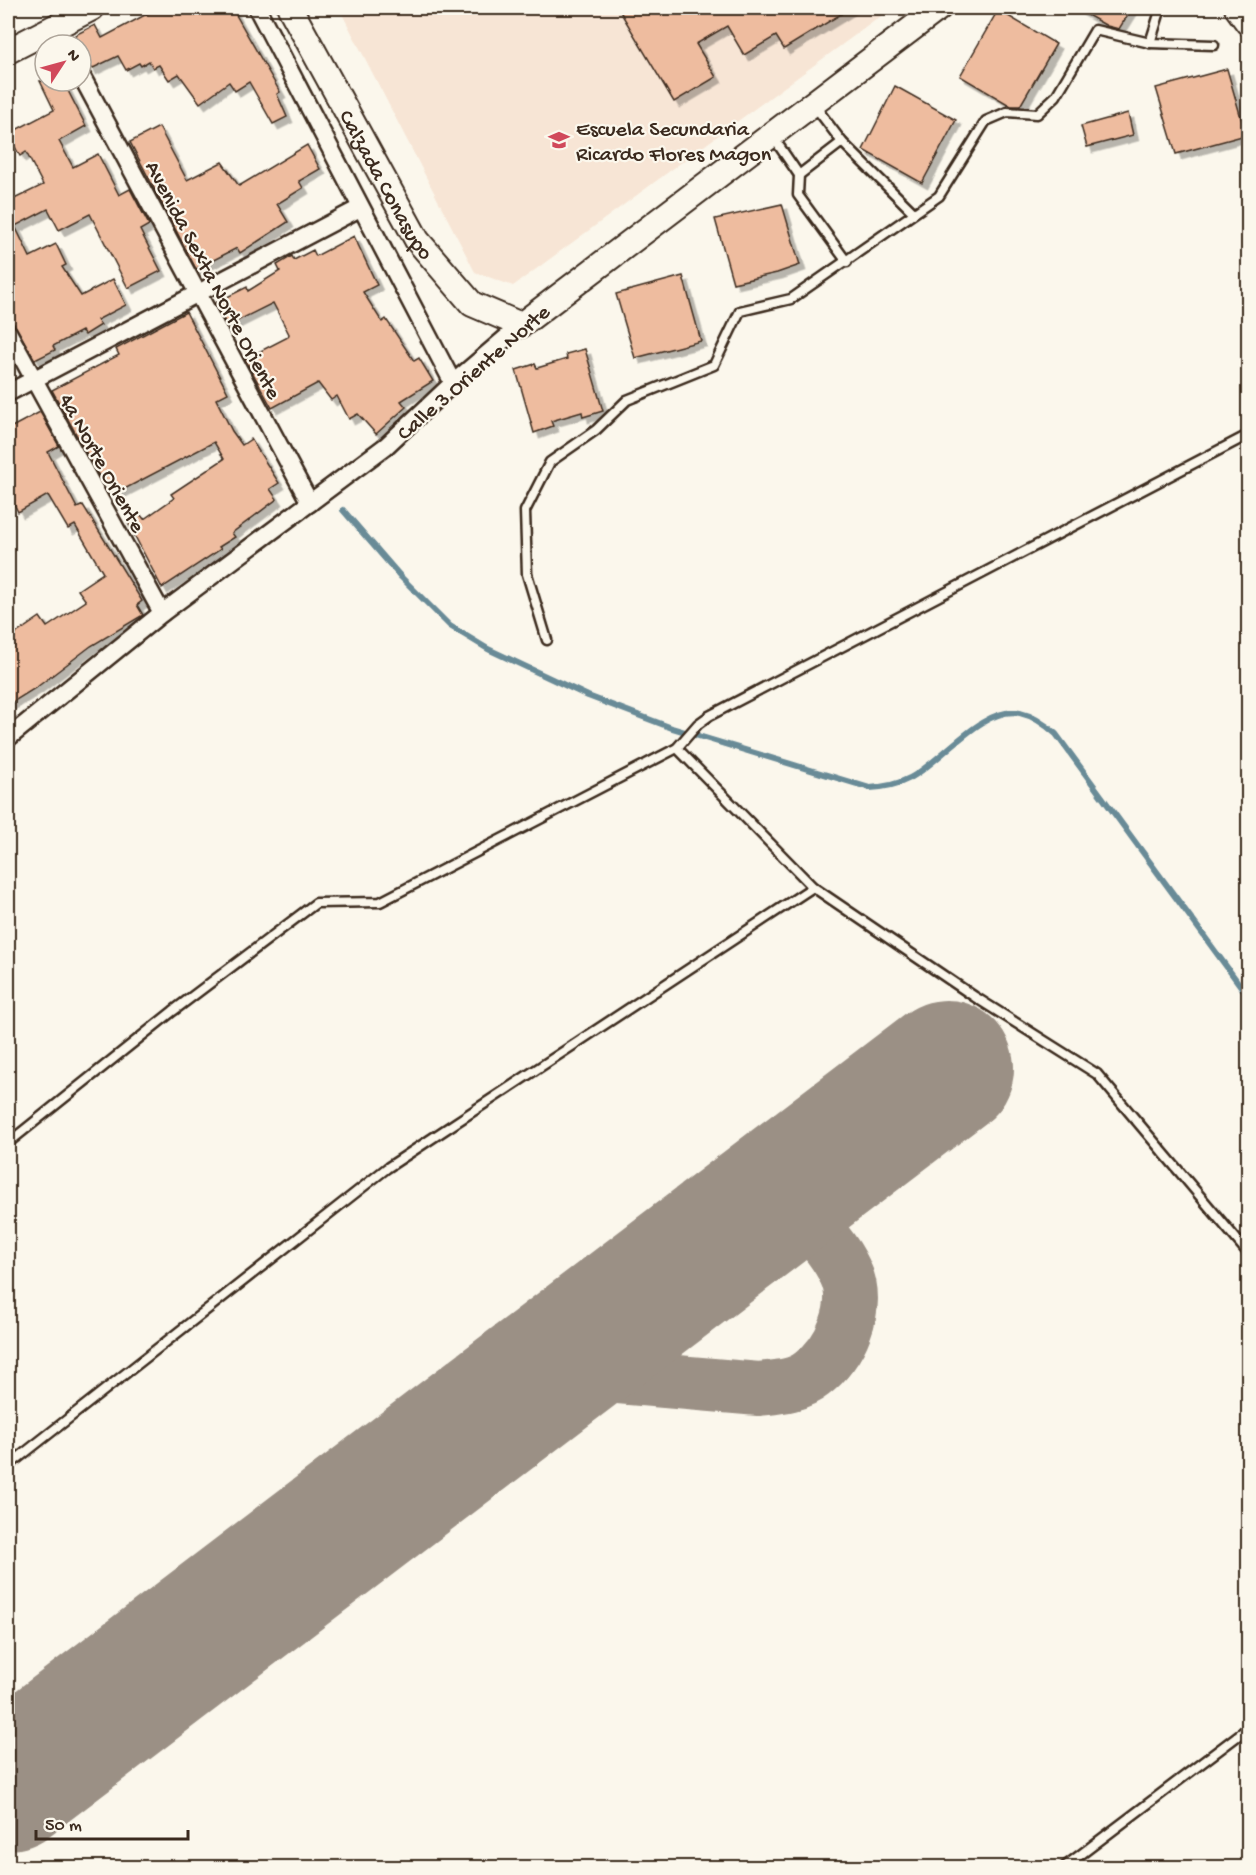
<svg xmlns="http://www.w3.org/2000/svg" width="1256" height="1875" font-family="'Gochi Hand',sans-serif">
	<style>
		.built { fill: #f7e5d5 }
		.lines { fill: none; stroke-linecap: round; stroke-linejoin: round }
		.stream { stroke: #698b97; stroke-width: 6 }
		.taxiway { stroke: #9b9085; stroke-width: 54 }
		.runway { stroke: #9b9085; stroke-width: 136 }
		.building { fill: #eebc9f; stroke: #3b2a1e; stroke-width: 1.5; filter: url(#shadow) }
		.lane-casing { stroke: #3b2a1e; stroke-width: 13 }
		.street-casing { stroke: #3b2a1e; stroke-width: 21 }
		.secondary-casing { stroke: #3b2a1e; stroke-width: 28 }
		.lane { stroke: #fbf7ec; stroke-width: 8 }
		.street { stroke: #fbf7ec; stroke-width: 16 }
		.secondary { stroke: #fbf7ec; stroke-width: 24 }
		.labels { text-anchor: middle; stroke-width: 4.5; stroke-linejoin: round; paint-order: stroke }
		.poi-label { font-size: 22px; fill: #3b2a1e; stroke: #fbf7ec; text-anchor: start }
		.street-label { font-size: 22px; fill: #3b2a1e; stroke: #fbf7ec }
	</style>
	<defs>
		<filter id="shadow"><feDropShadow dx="5.5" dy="5.5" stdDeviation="0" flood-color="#0004"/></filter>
	</defs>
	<rect width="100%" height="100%" fill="#fbf7ec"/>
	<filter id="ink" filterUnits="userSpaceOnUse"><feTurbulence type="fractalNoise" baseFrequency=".0167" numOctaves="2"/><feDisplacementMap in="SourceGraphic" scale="12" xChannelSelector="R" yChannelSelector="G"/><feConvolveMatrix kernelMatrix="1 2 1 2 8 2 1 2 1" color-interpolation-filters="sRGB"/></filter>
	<g filter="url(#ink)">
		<!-- built -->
		<path class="built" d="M339,8H892L513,286L475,272Z"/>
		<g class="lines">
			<!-- stream -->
			<path class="stream" d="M343,510L401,577L450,626L488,649L588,696L672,728L870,788C885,787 897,785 910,778C941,762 983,705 1020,713C1034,716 1046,725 1056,734L1248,996"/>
			<!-- taxiway -->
			<path class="taxiway" d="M548,1371L759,1389C777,1387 797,1386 812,1374C840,1353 862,1306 845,1272C831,1242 804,1218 783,1193"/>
			<!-- runway -->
			<path class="runway" d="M8,1782L946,1068"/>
		</g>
		<!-- building -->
		<g class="building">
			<path d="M158,8H232L280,92L277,94L287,117L273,124L249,82L235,91L229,82L200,103L179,74L169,80L159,65L153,68L149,61L141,66L139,63L126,70L118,56L91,69L75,35L95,25L102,38Z"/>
			<path d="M618,8H851L784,49L776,36L744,55L727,26L696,44L716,77L674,102Z"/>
			<path d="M1075,8H1132L1119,29L1107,26Z"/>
			<path d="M998,10L1056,44L1020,106H1011L960,76Z"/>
			<path d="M1227,69L1246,135L1176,154L1156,88Z"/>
			<path d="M40,81H63L86,126L59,141L73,167L98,154L119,195L130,189L149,225L140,230L161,271L128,288L90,214L59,230L48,209L15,226L30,257L56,244L66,265L62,267L81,296L113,279L126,305L97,320L101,325L85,335L82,331L53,346L55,350L35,360L8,314V202L43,185L26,152L20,156L8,134L54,110Z"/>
			<path d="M895,86L956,120L922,183L863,150Z"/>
			<path d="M1128,113L1133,135L1087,147L1081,126Z"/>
			<path d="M159,127L187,180L222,162L239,186L307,145L320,169L299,181L303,188L277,204L288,222L240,253L237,248L196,269L130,142Z"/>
			<path d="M782,204L800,265L777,273L733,283L715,219Z"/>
			<path d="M354,236L377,285L363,292L382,322L386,319L414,361L419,358L433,381L401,401L406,407L376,434L358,414L349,419L337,396L331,400L318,383L272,408L245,359L288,337L289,334L273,303L227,326L215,303L247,287L248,291L280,271L277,265L292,256L294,260L313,250L316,256Z"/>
			<path d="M683,276L701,341L635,358L616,294Z"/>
			<path d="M186,312L228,393L216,399L232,431L242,445L251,439L279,483L270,489L277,499L232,533L235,537L219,547L221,549L162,588L128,523L140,514L144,519L174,498L171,494L224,459L214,442L113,495L102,475L99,476L52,390L119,355L116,349Z"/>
			<path d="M585,349L603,411L583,417L582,412L551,421L553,426L534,433L516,370L535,364L537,368L567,359L566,354Z"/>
			<path d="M40,412L59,446L48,452L77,508L83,505L142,601L137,605L143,615L91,646L37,687L8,705V639L40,617L47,627L86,601L78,590L103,573L75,525L68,529L48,495L18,512L8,492V429Z"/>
		</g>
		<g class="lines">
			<defs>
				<g id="lane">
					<path d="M1150,43L1161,8"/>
					<path d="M814,105L842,142L913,212"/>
					<path d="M773,137L799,175L798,195L847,262"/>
					<path d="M799,175L842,142"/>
					<path d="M547,640L527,574L525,511L550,462L596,430L627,400L714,365L740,311L791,299L939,196L986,121L1007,112L1037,114L1056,96L1095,30L1150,43L1214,45"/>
					<path d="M677,748L813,887L975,997L1097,1074L1248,1253"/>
					<path d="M8,1143L173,1011L316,903L380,902L677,748L698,724L709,716L1248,435"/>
					<path d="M8,1466L387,1168L813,887"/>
					<path d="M1063,1868L1248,1728"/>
				</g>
				<g id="street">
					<path d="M257,8L453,383"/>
					<path d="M55,26L65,45"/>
					<path d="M81,75L310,503"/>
					<path d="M8,332L162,613"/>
					<path d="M8,393L360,208"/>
					<path d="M8,738L162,613L386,446L453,383L521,325"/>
				</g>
				<g id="secondary">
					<path id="s1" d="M290,8L417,240L472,304L521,325L939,8"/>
					<path d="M1237,8L1248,23"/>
					<path d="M8,51L92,8"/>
				</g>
			</defs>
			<!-- lane casing -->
			<use href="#lane" class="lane-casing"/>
			<!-- street casing -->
			<use href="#street" class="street-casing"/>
			<!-- secondary casing -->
			<use href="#secondary" class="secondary-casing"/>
			<!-- lane -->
			<use href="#lane" class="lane"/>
			<!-- street -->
			<use href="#street" class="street"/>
			<!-- secondary -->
			<use href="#secondary" class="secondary"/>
		</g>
	</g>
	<!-- icons -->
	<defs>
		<symbol id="school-bare" viewBox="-9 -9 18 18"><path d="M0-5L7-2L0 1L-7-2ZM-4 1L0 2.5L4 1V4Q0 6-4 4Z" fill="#d1495b" stroke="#fbf7ec" stroke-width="2.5" paint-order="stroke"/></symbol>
	</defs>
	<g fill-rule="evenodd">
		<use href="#school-bare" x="544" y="125" width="30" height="30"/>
	</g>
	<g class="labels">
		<!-- poi labels -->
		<g class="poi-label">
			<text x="576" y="135">Escuela Secundaria<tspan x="576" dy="25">Ricardo Flores Magon</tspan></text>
		</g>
		<!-- street labels -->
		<g class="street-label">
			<text dy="8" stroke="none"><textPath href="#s1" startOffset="201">Calzada Conasupo</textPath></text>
			<text transform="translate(215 279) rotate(62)" y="8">Avenida Sexta Norte Oriente</text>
			<text transform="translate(472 371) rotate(-41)" y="8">Calle 3 Oriente Norte</text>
			<text transform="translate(104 462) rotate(61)" y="8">4a Norte Oriente</text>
		</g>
	</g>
	<!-- margin -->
	<rect width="1256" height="1875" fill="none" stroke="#fbf7ec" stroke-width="30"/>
	<rect x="15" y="15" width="1226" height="1845" fill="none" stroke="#3b2a1e" stroke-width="2" filter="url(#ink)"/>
	<!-- north arrow -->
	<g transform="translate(63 63) rotate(54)"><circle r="28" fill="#fbf7ec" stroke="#aea59a" stroke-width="1.5"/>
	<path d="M0-4.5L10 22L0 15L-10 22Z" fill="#d1495b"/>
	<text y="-9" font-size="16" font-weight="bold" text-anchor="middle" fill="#3b2a1e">N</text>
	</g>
	<!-- scale -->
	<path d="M36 1830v9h152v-9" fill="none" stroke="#3b2a1e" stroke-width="3"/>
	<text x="45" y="1830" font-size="18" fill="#3b2a1e" stroke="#fbf7ec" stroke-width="4.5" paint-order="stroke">50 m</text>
</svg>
